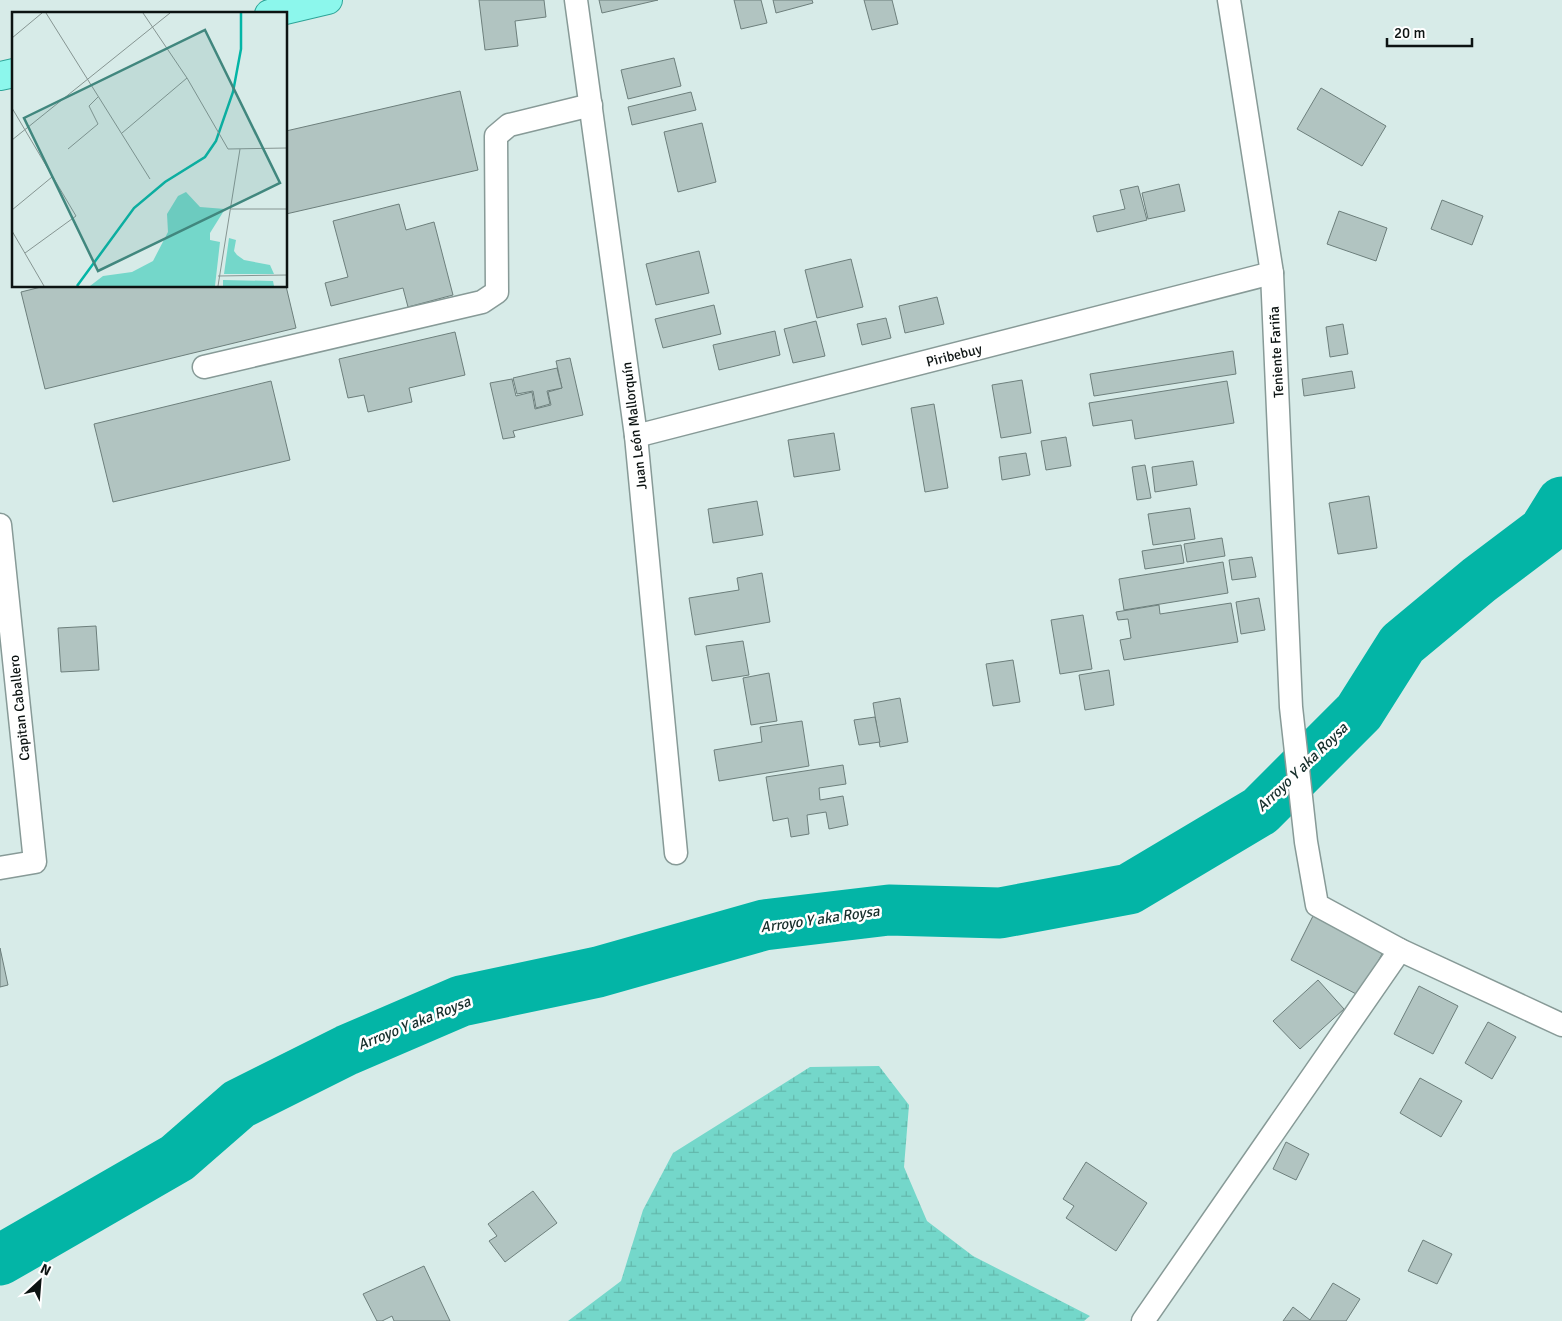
<svg xmlns="http://www.w3.org/2000/svg" width="1562" height="1321" font-family="Signika,sans-serif">
	<style>
		.wetland { fill: url(#wetland-marsh) }
		.lines { fill: none; stroke-linecap: round; stroke-linejoin: round }
		.river { stroke: #03b5a6; stroke-width: 51 }
		.building { fill: #b1c4c1; stroke: #6d7f7c }
		.minor-casing { stroke: #879a97; stroke-width: 25 }
		.primary-casing { stroke: #2da497; stroke-width: 30 }
		.minor { stroke: #fff; stroke-width: 22 }
		.primary { stroke: #8cf7ec; stroke-width: 28 }
		.labels { text-anchor: middle; stroke-width: 5; stroke-linejoin: round; paint-order: stroke }
		.street-label { font-size: 14px; fill: #0c1312; stroke: #fff }
		.water-label { font-size: 15px; font-style: italic; fill: #162e2b; stroke: #fff }
		.inset-river { fill: none; stroke: #03b5a6; stroke-width: 2.5 }
		.inset-road { fill: none; stroke: #869592; stroke-width: 1 }
		.view { fill: #41877e; fill-opacity: 0.15; stroke: #41877e; stroke-width: 2.5 }
		.inset-edge { fill: none; stroke: #0c1312; stroke-width: 2.5 }
	</style>
	<defs>
		<pattern id="wetland-marsh" width="20" height="14" patternUnits="userSpaceOnUse" patternTransform="scale(1.25)"><rect width="20" height="14" fill="#74d7ca"/><path d="M1 5h8M5 5V1M11 12h8M15 12V8" fill="none" stroke="#63b8ac"/></pattern>
	</defs>
	<rect width="100%" height="100%" fill="#d7ebe8"/>
	<!-- wetland -->
	<path class="wetland" d="M879,1066L909,1105L904,1167L927,1221L973,1256L1090,1316L1084,1321H568L621,1281L643,1210L673,1153L810,1067Z"/>
	<g class="lines">
		<!-- river -->
		<path class="river" d="M0,1260L177,1158L239,1104L347,1050L461,1001L598,972L764,925L889,910L1000,913L1129,889L1260,811L1359,712L1402,644L1479,580L1544,531L1562,502"/>
	</g>
	<!-- building -->
	<g class="building">
		<path d="M479,0H544L546,17L515,21L518,46L485,50Z"/>
		<path d="M599,0H658L602,13Z"/>
		<path d="M734,0H761L767,23L741,29Z"/>
		<path d="M773,0H812L813,3L776,13Z"/>
		<path d="M864,0H892L898,24L872,30Z"/>
		<path d="M674,58L681,86L628,99L621,70Z"/>
		<path d="M1321,88L1386,126L1362,166L1297,129Z"/>
		<path d="M460,91L478,170L286,214V131Z"/>
		<path d="M691,92L696,110L632,125L628,107Z"/>
		<path d="M702,123L716,182L678,192L664,132Z"/>
		<path d="M1179,184L1185,211L1148,219L1142,193Z"/>
		<path d="M1138,186L1147,220L1097,232L1093,216L1125,209L1120,190Z"/>
		<path d="M1442,200L1483,216L1472,245L1431,229Z"/>
		<path d="M399,204L406,230L434,222L453,295L408,307L403,288L331,306L325,283L348,277L333,221Z"/>
		<path d="M1339,211L1387,228L1376,261L1327,244Z"/>
		<path d="M699,251L709,293L656,305L646,264Z"/>
		<path d="M851,259L863,307L817,318L805,270Z"/>
		<path d="M45,286H286L296,328L45,389L21,292Z"/>
		<path d="M937,297L944,324L905,333L899,306Z"/>
		<path d="M714,305L721,334L663,348L655,319Z"/>
		<path d="M886,318L891,338L862,345L857,324Z"/>
		<path d="M816,321L825,356L793,363L784,329Z"/>
		<path d="M1343,324L1348,354L1330,357L1326,327Z"/>
		<path d="M775,331L780,355L719,370L713,345Z"/>
		<path d="M455,332L465,375L409,388L412,402L368,412L364,395L348,398L339,359Z"/>
		<path d="M1233,351L1236,374L1094,396L1090,374Z"/>
		<path d="M570,358L583,415L513,431L515,437L503,439L490,383L512,379L516,396L532,392L535,409L551,405L548,392L562,388L556,361Z"/>
		<path d="M557,368L562,388L547,391L550,404L536,408L533,391L517,394L513,378Z"/>
		<path d="M1352,371L1355,388L1304,396L1302,379Z"/>
		<path d="M1022,380L1031,433L1001,438L992,385Z"/>
		<path d="M271,381L290,460L113,502L94,424Z"/>
		<path d="M1227,381L1234,423L1135,439L1132,420L1093,426L1089,403Z"/>
		<path d="M934,404L948,488L925,492L911,408Z"/>
		<path d="M834,433L840,470L794,477L788,440Z"/>
		<path d="M1066,437L1071,466L1046,470L1041,441Z"/>
		<path d="M1026,453L1030,475L1002,480L999,457Z"/>
		<path d="M1193,461L1197,485L1155,492L1152,467Z"/>
		<path d="M1145,465L1151,498L1137,500L1132,467Z"/>
		<path d="M1369,496L1377,548L1338,554L1329,503Z"/>
		<path d="M757,501L763,535L713,543L708,509Z"/>
		<path d="M1190,508L1195,539L1153,545L1148,514Z"/>
		<path d="M1222,538L1225,556L1187,562L1184,544Z"/>
		<path d="M1181,545L1184,563L1145,569L1142,551Z"/>
		<path d="M1252,557L1256,577L1232,580L1229,560Z"/>
		<path d="M1223,562L1228,593L1124,610L1119,579Z"/>
		<path d="M762,573L770,622L695,635L689,598L739,590L737,578Z"/>
		<path d="M1259,598L1265,630L1241,634L1236,602Z"/>
		<path d="M1231,603L1238,642L1124,660L1120,640L1131,638L1128,619L1118,620L1116,612L1159,605L1160,614Z"/>
		<path d="M1083,615L1092,669L1060,674L1051,620Z"/>
		<path d="M96,626L99,670L61,672L58,628Z"/>
		<path d="M743,641L749,675L712,681L706,646Z"/>
		<path d="M1013,660L1020,702L993,706L986,664Z"/>
		<path d="M1109,670L1114,705L1085,710L1079,675Z"/>
		<path d="M769,673L777,721L751,725L743,678Z"/>
		<path d="M900,698L908,742L880,747L873,703Z"/>
		<path d="M875,717L880,742L859,745L854,720Z"/>
		<path d="M802,721L809,766L719,781L714,750L762,742L760,727Z"/>
		<path d="M843,765L846,784L819,788L820,800L843,796L848,825L829,829L826,812L807,815L809,834L791,837L788,818L773,821L766,777Z"/>
		<path d="M1314,914L1384,950L1360,996L1291,960Z"/>
		<path d="M0,948L8,985L0,987Z"/>
		<path d="M1318,980L1344,1009L1300,1049L1273,1021Z"/>
		<path d="M1419,986L1458,1006L1433,1054L1394,1034Z"/>
		<path d="M1488,1022L1516,1037L1492,1079L1465,1063Z"/>
		<path d="M1420,1078L1462,1101L1441,1137L1400,1113Z"/>
		<path d="M1286,1142L1309,1154L1296,1180L1273,1169Z"/>
		<path d="M1086,1162L1147,1203L1116,1251L1066,1218L1074,1206L1063,1199Z"/>
		<path d="M533,1191L557,1223L505,1262L489,1241L497,1236L488,1224Z"/>
		<path d="M1423,1240L1452,1254L1437,1284L1408,1271Z"/>
		<path d="M424,1266L450,1321H394L392,1316L382,1321H377L363,1294Z"/>
		<path d="M1333,1283L1360,1299L1346,1321H1283L1293,1307L1310,1320Z"/>
	</g>
	<g class="lines">
		<defs>
			<g id="minor">
				<path d="M576,0L636,436L676,853"/>
				<path d="M1229,0L1272,273L1291,707L1306,842L1317,905L1400,950L1562,1025"/>
				<path d="M204,367L482,302L497,292L496,136L509,125L591,105"/>
				<path d="M636,436L1272,273"/>
				<path d="M0,525L35,862L0,868"/>
				<path d="M1143,1321L1400,950"/>
			</g>
			<g id="primary">
				<path d="M269,14L328,0"/>
				<path d="M0,76L14,73"/>
			</g>
		</defs>
		<!-- minor casing -->
		<use href="#minor" class="minor-casing"/>
		<!-- primary casing -->
		<use href="#primary" class="primary-casing"/>
		<!-- minor -->
		<use href="#minor" class="minor"/>
		<!-- primary -->
		<use href="#primary" class="primary"/>
	</g>
	<g class="labels">
		<!-- street labels -->
		<g class="street-label">
			<text transform="translate(1276 352) rotate(-93)" y="5">Teniente Fariña</text>
			<text transform="translate(954 355) rotate(-14)" y="5">Piribebuy</text>
			<text transform="translate(634 426) rotate(-97)" y="5">Juan León Mallorquín</text>
			<text transform="translate(19 708) rotate(-96)" y="5">Capitan Caballero</text>
		</g>
		<!-- water labels -->
		<g class="water-label">
			<text transform="translate(1302 767) rotate(-44)" y="5">Arroyo Y aka Roysa</text>
			<text transform="translate(820 919) rotate(-8)" y="5">Arroyo Y aka Roysa</text>
			<text transform="translate(414 1023) rotate(-22)" y="5">Arroyo Y aka Roysa</text>
		</g>
	</g>
	<!-- overview -->
	<g transform="translate(12 12)">
		<rect width="275" height="275" fill="#d7ebe8"/>
		<path d="M174,180L188,195L213,197L198,221V228L208,230L203,274H78L91,264L120,260L141,249L156,220L155,202L166,184ZM217,226L224,228L222,239L225,243L232,248L258,253L262,262H212ZM211,268L261,269L262,274H211Z" fill="#74d7ca"/>
		<path class="inset-river" d="M65,274L122,196L153,170L193,145L204,129L221,80L229,37V1"/>
		<path class="inset-road" d="M34,1L138,167M131,1L175,66L216,137L275,136M0,26L30,1M0,96L64,204L13,241M110,121L175,66M0,128L158,1M56,137L86,112L77,94L86,85M219,197H275M0,198L40,165M0,219L32,274M206,264L275,263M206,274L228,137"/>
		<path class="view" d="M193,18L268,171L86,259L12,106Z"/>
		<rect width="275" height="275" class="inset-edge"/>
	</g>
	<!-- north arrow -->
	<g transform="translate(40 1281) rotate(26)" stroke="#ffffff" stroke-width="4" paint-order="stroke">
	<path d="M0-4L9 19L0 12L-9 19Z" fill="#0c1312"/>
	<text y="-8" font-size="14" font-weight="bold" text-anchor="middle" fill="#0c1312">N</text>
	</g>
	<!-- scale -->
	<path d="M1387 38v8h85v-8" fill="none" stroke="#0c1312" stroke-width="2.5"/>
	<text x="1394" y="38" font-size="15" fill="#0c1312" stroke="#ffffff" stroke-width="4" paint-order="stroke">20 m</text>
</svg>
